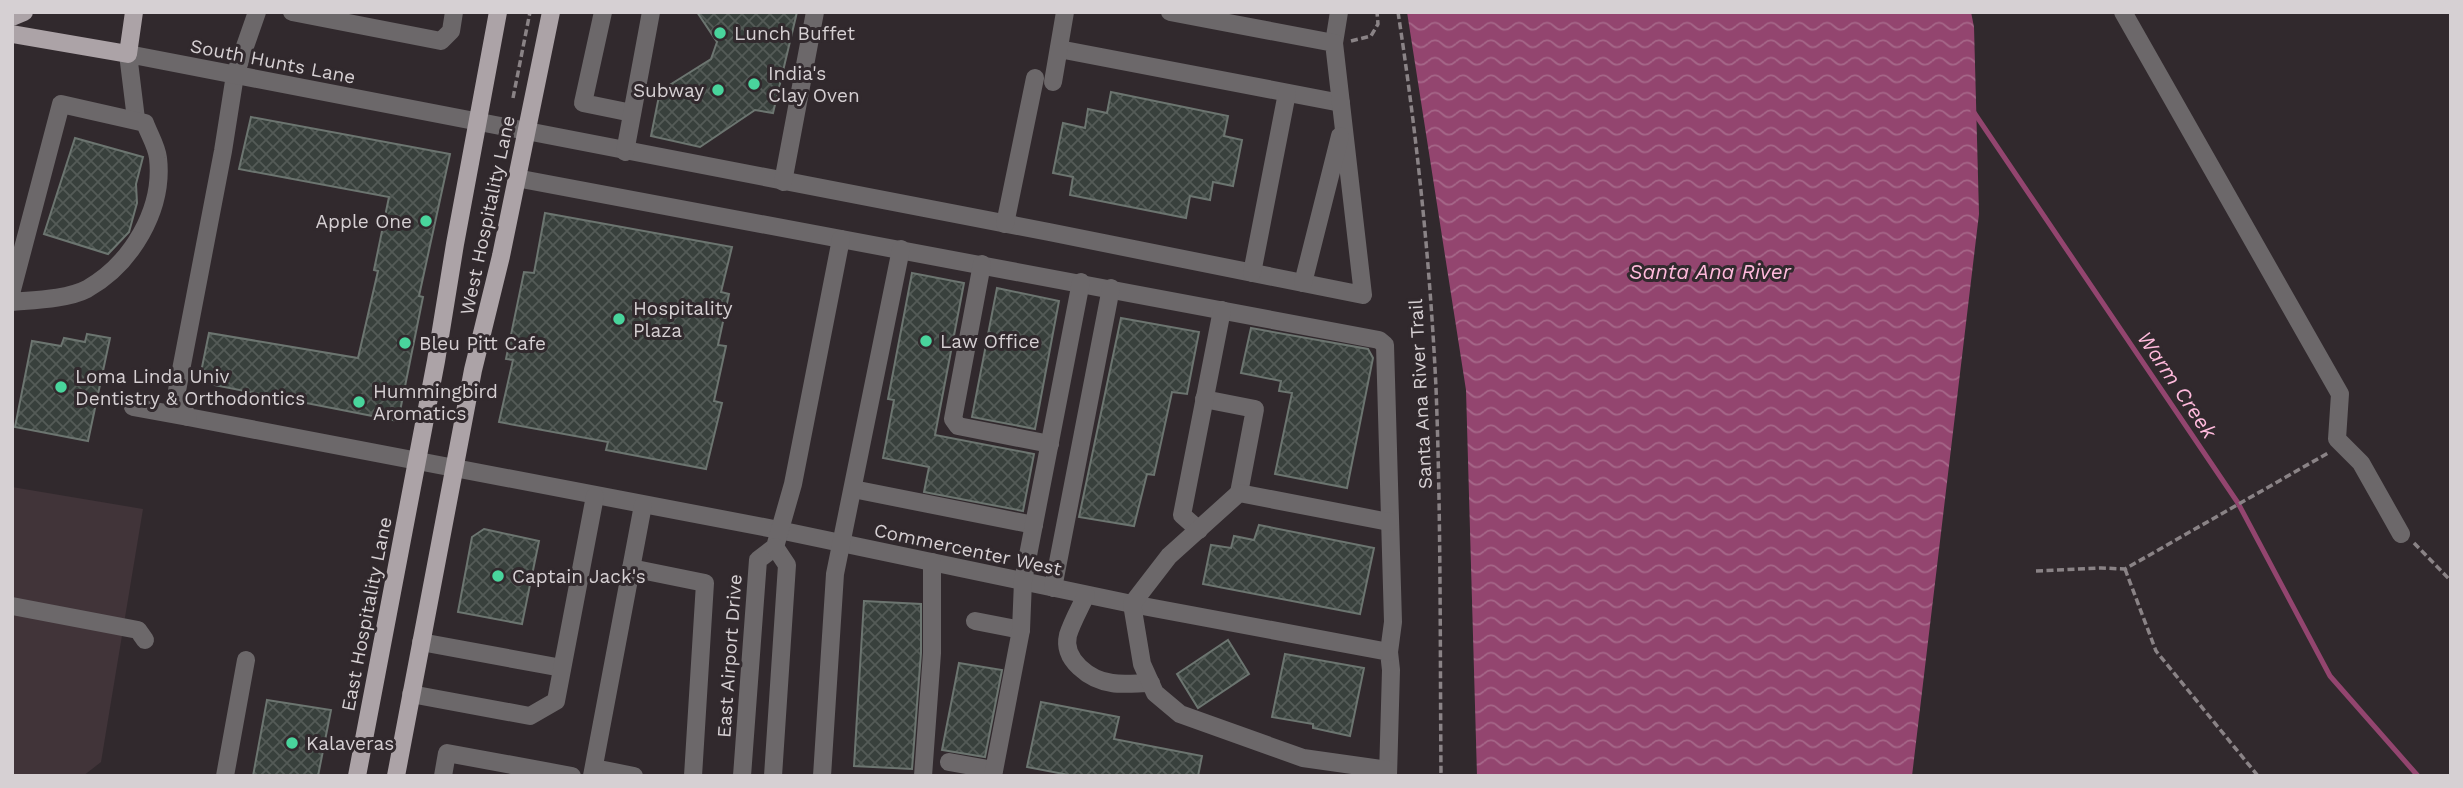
<svg xmlns="http://www.w3.org/2000/svg" width="2463" height="788" font-family="'Work Sans',sans-serif">
	<style>
		.built { fill: #413439 }
		.water { fill: url(#water-waves) }
		.lines { fill: none; stroke-linecap: round; stroke-linejoin: round }
		.stream { stroke: #93456f; stroke-width: 5 }
		.building { fill: url(#building-cross-hatch); stroke: #6c7570; stroke-width: 2 }
		.path { stroke: #8a8386; stroke-width: 3.5; stroke-dasharray: 7 3.5; stroke-linecap: butt }
		.minor { stroke: #6c686a; stroke-width: 18 }
		.major { stroke: #aca3a7; stroke-width: 18 }
		.poi-dot { fill: #49d49c; stroke: #31292d; stroke-width: 2.5 }
		.labels { text-anchor: middle; stroke-width: 6; stroke-linejoin: round; paint-order: stroke }
		.poi-label { font-size: 19px; fill: #d6d0d3; stroke: #31292d; text-anchor: start }
		.street-label { font-size: 19px; fill: #d6d0d3; stroke: #31292d }
		.water-label { font-size: 21px; font-style: italic; fill: #ffbadc; stroke: #31292d }
	</style>
	<defs>
		<pattern id="water-waves" width="16" height="10" patternUnits="userSpaceOnUse" patternTransform="scale(1.75)"><rect width="16" height="10" fill="#93456f"/><path d="M0 5q4-4 8 0t8 0" fill="none" stroke="#a66789"/></pattern>
		<pattern id="building-cross-hatch" width="8" height="8" patternUnits="userSpaceOnUse" patternTransform="scale(1.75)"><rect width="8" height="8" fill="#38403c"/><path d="M0 0l8 8M0 8l8-8" fill="none" stroke="#545b57"/></pattern>
	</defs>
	<rect width="100%" height="100%" fill="#31292d"/>
	<!-- built -->
	<path class="built" d="M12,487L143,509L101,762L83,776H12Z"/>
	<!-- water -->
	<path class="water" d="M1407,12H1971L1974,27L1979,214L1912,776H1477L1466,390Z"/>
	<g class="lines">
		<!-- stream -->
		<path class="stream" d="M1973,111L2238,503L2330,676L2418,776"/>
	</g>
	<!-- building -->
	<g class="building">
		<path d="M697,12H797L773,113L755,110L700,147L651,136L660,91L711,59L717,42Z"/>
		<path d="M1111,92L1228,116L1224,136L1242,140L1233,186L1213,182L1210,200L1190,196L1186,218L1070,195L1073,177L1053,173L1063,123L1085,128L1088,109L1107,113Z"/>
		<path d="M251,117L450,154L419,296L423,297L398,421L199,382L209,333L358,358L378,271L374,270L389,197L239,169Z"/>
		<path d="M75,138L143,157L136,184L137,203L129,232L108,254L44,234Z"/>
		<path d="M545,213L732,247L721,292L729,294L718,345L726,346L714,401L722,403L706,469L606,450L608,442L499,422L513,360L506,359L524,272L534,273Z"/>
		<path d="M912,273L964,283L935,435L1034,454L1023,511L924,492L929,467L883,458L894,400L888,399Z"/>
		<path d="M997,288L1059,301L1035,429L972,417Z"/>
		<path d="M1121,318L1199,332L1187,394L1172,392L1154,475L1147,474L1134,526L1079,517Z"/>
		<path d="M1251,328L1368,349L1373,358L1347,488L1275,474L1292,393L1279,391L1281,381L1241,373Z"/>
		<path d="M87,334L110,338L88,441L15,427L32,341L61,346L64,338L85,342Z"/>
		<path d="M1259,525L1374,548L1360,614L1203,584L1211,545L1231,548L1234,536L1254,540Z"/>
		<path d="M484,529L539,541L522,624L458,612L472,537Z"/>
		<path d="M864,601L921,604V653L912,769L854,766Z"/>
		<path d="M1228,640L1249,674L1198,708L1177,674Z"/>
		<path d="M1285,654L1364,668L1350,736L1313,728V724L1272,717Z"/>
		<path d="M959,663L1002,670L985,757L942,750Z"/>
		<path d="M267,700L331,710L318,776H253Z"/>
		<path d="M1041,702L1119,717L1114,739L1202,756L1198,776H1074L1027,767Z"/>
	</g>
	<g class="lines">
		<!-- path -->
		<g class="path">
			<path d="M1398,12C1417,136 1430,262 1436,388C1441,517 1440,646 1441,776"/>
			<path d="M1351,41L1371,36L1378,24L1377,12"/>
			<path d="M513,98L530,12"/>
			<path d="M2414,543L2451,581"/>
			<path d="M2125,569L2156,651L2258,776"/>
			<path d="M2036,571L2101,568L2125,569L2328,453"/>
		</g>
		<!-- minor -->
		<g class="minor">
			<path d="M257,12L235,75L223,151L176,396L188,417L779,530L1132,604L1389,652L1391,670L1388,776"/>
			<path d="M292,12L441,41L451,31L454,12"/>
			<path d="M603,12L583,103L632,113"/>
			<path d="M2123,12L2340,394L2337,439L2361,463L2401,534"/>
			<path d="M1334,43L1339,12"/>
			<path d="M1059,49L1341,103"/>
			<path d="M1053,82L1065,12"/>
			<path d="M136,119L128,54L1049,232L1363,295L1334,43L1170,12"/>
			<path d="M625,152L651,12"/>
			<path d="M516,178L1379,340L1385,345L1393,622L1389,652"/>
			<path d="M783,182L815,12"/>
			<path d="M1005,224L1035,78"/>
			<path d="M982,264L953,419L958,426L1050,444"/>
			<path d="M1252,273L1287,93"/>
			<path d="M1303,283L1340,136"/>
			<path d="M12,290L61,104L145,123C149,134 157,147 158,158C164,210 131,264 87,289C68,299 34,300 12,302"/>
			<path d="M1204,399L1255,409L1239,493"/>
			<path d="M133,407L188,417"/>
			<path d="M853,489L1034,525"/>
			<path d="M1199,530L1182,515L1222,310"/>
			<path d="M631,568L705,583L693,776"/>
			<path d="M1053,588L1111,288"/>
			<path d="M1086,595C1080,608 1072,622 1068,635C1062,660 1090,680 1112,683C1124,685 1138,683 1151,683"/>
			<path d="M12,606L138,630L145,640"/>
			<path d="M975,621L1021,630"/>
			<path d="M421,642L562,668"/>
			<path d="M411,694L530,716L556,701L595,496"/>
			<path d="M949,762L994,770"/>
			<path d="M594,768L634,776"/>
			<path d="M1388,770L1303,758L1180,714L1155,693L1142,664L1132,604L1169,556L1239,493L1389,522"/>
			<path d="M225,776L246,660"/>
			<path d="M443,776L447,753L572,776"/>
			<path d="M592,776L643,505"/>
			<path d="M742,776L758,560L775,547L793,484L841,239"/>
			<path d="M773,776L787,565L775,547"/>
			<path d="M822,776L835,574L901,249"/>
			<path d="M923,776L932,653V562"/>
			<path d="M993,776L1021,630L1023,581L1081,282"/>
		</g>
		<!-- major -->
		<g class="major">
			<path d="M12,17L24,12"/>
			<path d="M12,34L128,54L134,12"/>
			<path d="M357,776L436,361L455,244L498,12"/>
			<path d="M396,776L473,370L501,256L551,12"/>
		</g>
	</g>
	<!-- markers -->
	<g class="poi-dot">
		<circle cx="720" cy="33" r="7"/>
		<circle cx="754" cy="84" r="7"/>
		<circle cx="718" cy="90" r="7"/>
		<circle cx="426" cy="221" r="7"/>
		<circle cx="619" cy="319" r="7"/>
		<circle cx="926" cy="341" r="7"/>
		<circle cx="405" cy="343" r="7"/>
		<circle cx="61" cy="387" r="7"/>
		<circle cx="359" cy="402" r="7"/>
		<circle cx="498" cy="576" r="7"/>
		<circle cx="292" cy="743" r="7"/>
	</g>
	<g class="labels">
		<!-- poi labels -->
		<g class="poi-label">
			<text x="734" y="40">Lunch Buffet</text>
			<text x="768" y="80">India's<tspan x="768" dy="22">Clay Oven</tspan></text>
			<text x="704" y="97" text-anchor="end">Subway</text>
			<text x="412" y="228" text-anchor="end">Apple One</text>
			<text x="633" y="315">Hospitality<tspan x="633" dy="22">Plaza</tspan></text>
			<text x="940" y="348">Law Office</text>
			<text x="419" y="350">Bleu Pitt Cafe</text>
			<text x="75" y="383">Loma Linda Univ<tspan x="75" dy="22">Dentistry &amp; Orthodontics</tspan></text>
			<text x="373" y="398">Hummingbird<tspan x="373" dy="22">Aromatics</tspan></text>
			<text x="512" y="583">Captain Jack's</text>
			<text x="306" y="750">Kalaveras</text>
		</g>
		<!-- street labels -->
		<g class="street-label">
			<text transform="translate(273 61) rotate(11)" y="7">South Hunts Lane</text>
			<text transform="translate(487 215) rotate(-78)" y="7">West Hospitality Lane</text>
			<text transform="translate(1420 394) rotate(-93)" y="7">Santa Ana River Trail</text>
			<text transform="translate(968 549) rotate(12)" y="7">Commercenter West</text>
			<text transform="translate(366 614) rotate(-79)" y="7">East Hospitality Lane</text>
			<text transform="translate(729 656) rotate(-86)" y="7">East Airport Drive</text>
		</g>
		<!-- water labels -->
		<g class="water-label">
			<text x="1710" y="279">Santa Ana River</text>
			<text transform="translate(2177 385) rotate(56)" y="7">Warm Creek</text>
		</g>
	</g>
	<!-- border -->
	<rect width="2463" height="788" fill="none" stroke="#d6d0d3" stroke-width="28"/>
</svg>
